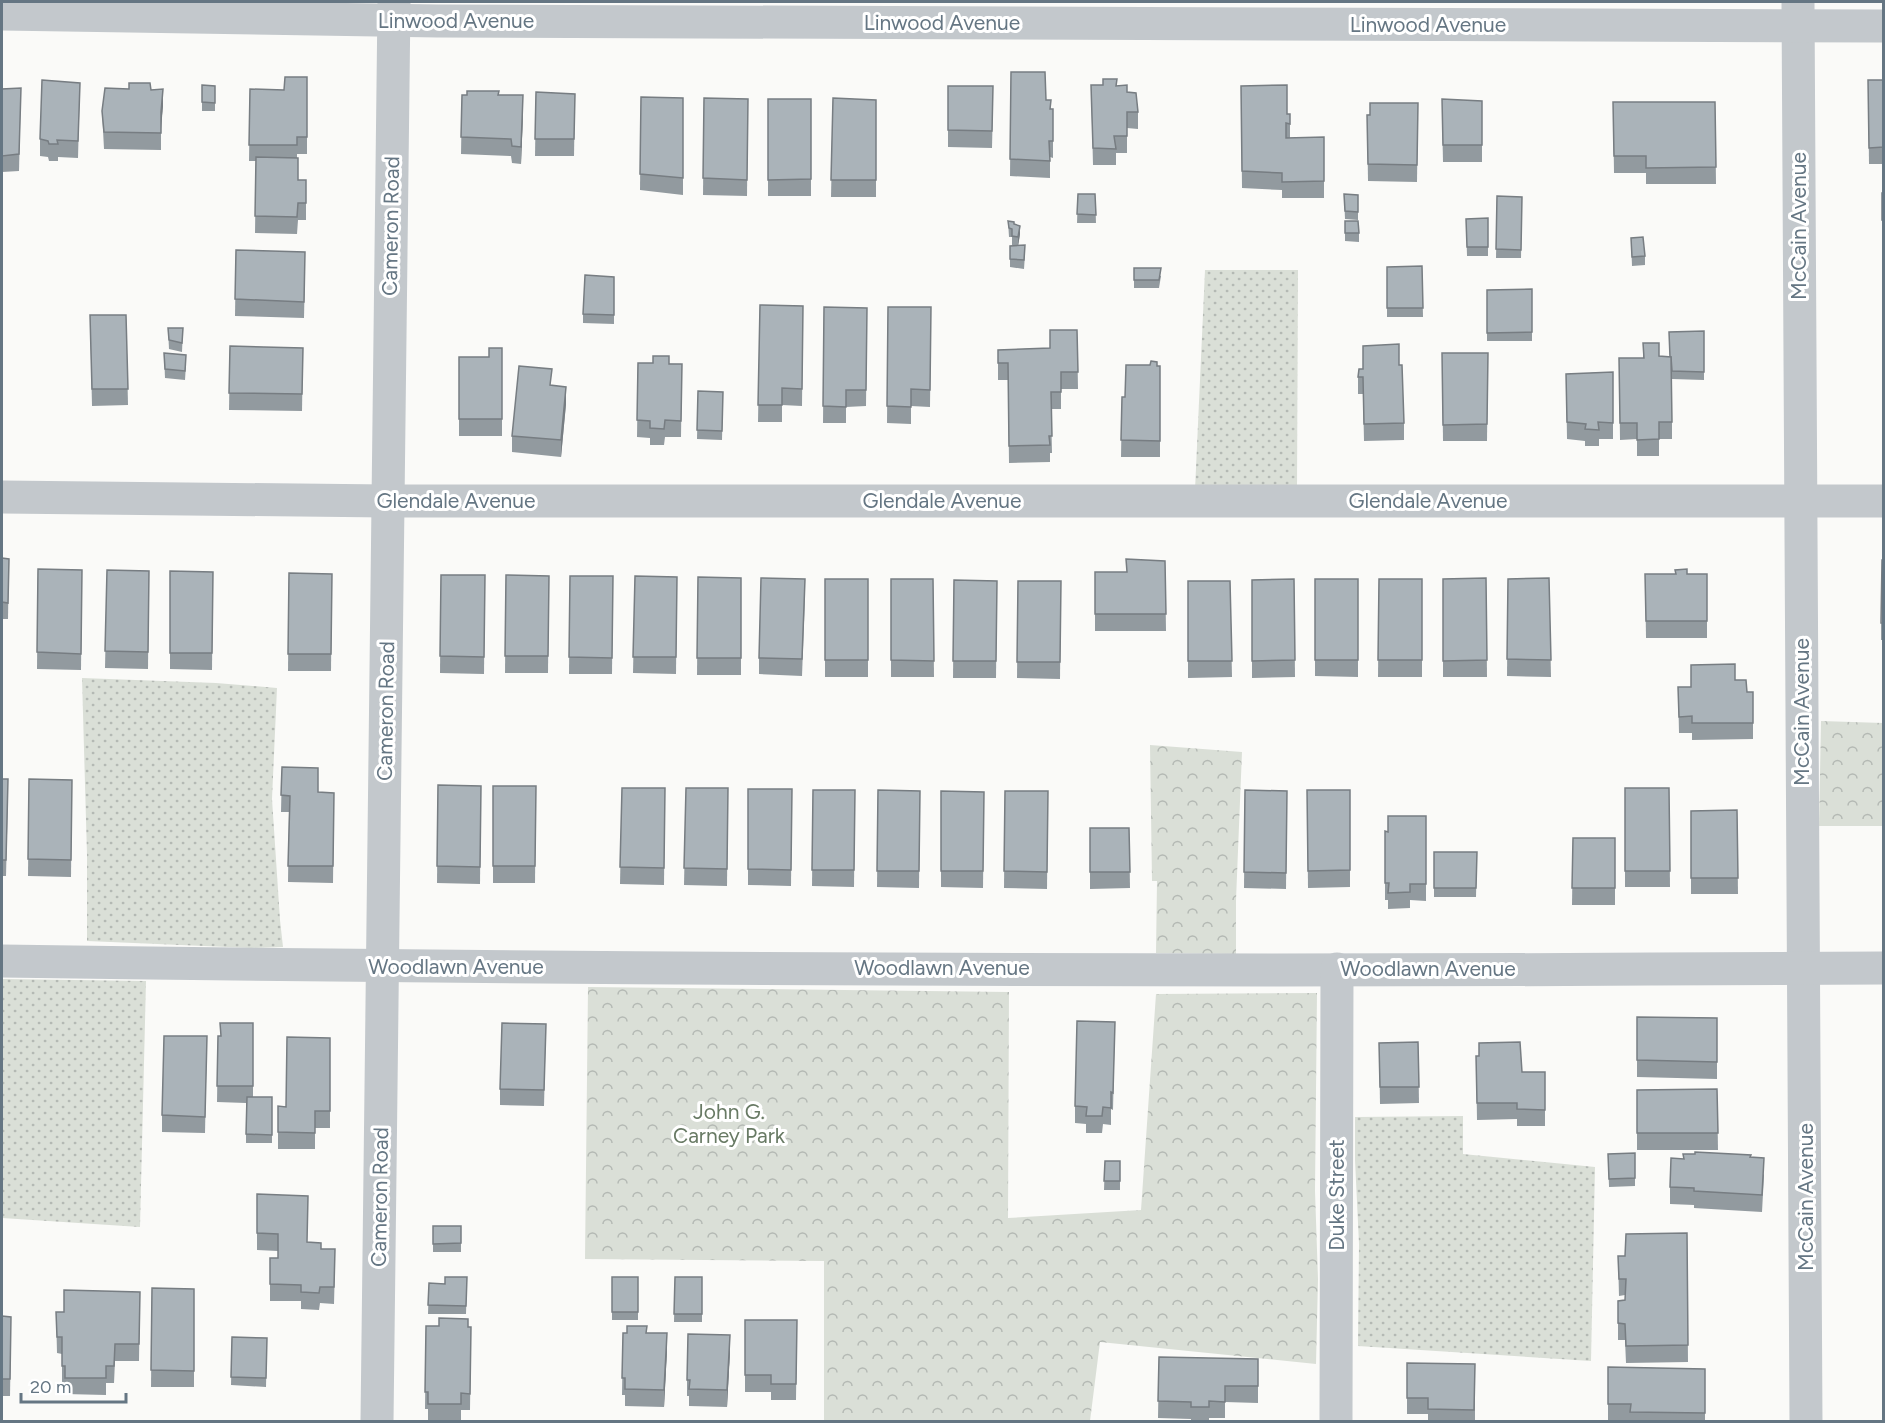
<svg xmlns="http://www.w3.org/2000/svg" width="1885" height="1423" font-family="Figtree,sans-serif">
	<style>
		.grass { fill: url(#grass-dots) }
		.forest { fill: url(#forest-crowns) }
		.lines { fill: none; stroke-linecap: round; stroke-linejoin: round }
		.minor { stroke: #c3c8cc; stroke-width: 33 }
		.wall { fill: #929a9f }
		.shaded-wall { fill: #777d82 }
		.building { fill: #aab3b9; stroke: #777d82; stroke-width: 1.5 }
		.labels { text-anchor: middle; stroke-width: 6; stroke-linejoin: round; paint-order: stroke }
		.street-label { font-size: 21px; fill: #657683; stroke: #fff }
		.park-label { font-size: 21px; fill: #687a64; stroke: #fff }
	</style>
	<defs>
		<pattern id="grass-dots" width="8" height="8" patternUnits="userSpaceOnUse" patternTransform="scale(1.5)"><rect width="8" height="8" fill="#dadfd7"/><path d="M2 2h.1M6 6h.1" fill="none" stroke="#b4b9b4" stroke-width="1.8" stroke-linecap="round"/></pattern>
		<pattern id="forest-crowns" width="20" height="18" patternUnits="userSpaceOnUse" patternTransform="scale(1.5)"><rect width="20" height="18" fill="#dadfd7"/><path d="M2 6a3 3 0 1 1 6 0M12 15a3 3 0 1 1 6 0" fill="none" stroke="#b4b9b4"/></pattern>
	</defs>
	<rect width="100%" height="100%" fill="#fafaf8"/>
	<!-- grass -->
	<g class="grass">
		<path d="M1205,270H1298L1297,488L1195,490Z"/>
		<path d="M82,678L216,683L277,688L272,799L280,920L283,947L251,948L87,941V855Z"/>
		<path d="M2,979L146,981L140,1227L2,1218Z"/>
		<path d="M1463,1116V1154L1595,1167L1591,1361L1358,1346L1359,1244L1355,1160V1117Z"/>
	</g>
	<!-- forest -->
	<g class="forest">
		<path d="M1821,721L1883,723V826H1819Z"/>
		<path d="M1150,745L1242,752L1236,900V954L1156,953L1157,881H1152Z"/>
		<path d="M588,987L1009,992L1008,1218L1141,1210L1156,994L1317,993L1315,1191L1318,1279L1316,1364L1100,1342L1090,1421H824V1261L585,1259Z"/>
	</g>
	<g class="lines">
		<!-- minor -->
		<g class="minor">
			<path d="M1798,2L1806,1422"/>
			<path d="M2,14L438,21L1884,26"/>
			<path d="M2,497L388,501H1884"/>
			<path d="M2,961C629,970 1256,972 1884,968"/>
			<path d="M377,1422L394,2"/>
			<path d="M1336,1422L1337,969"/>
		</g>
	</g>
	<!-- wall -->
	<g class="wall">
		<path d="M1011,72L1046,100L1051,109H1053V158L1050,157V178L1010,176Z"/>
		<path d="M307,77V154H297V158L298,180H306V220H298L297,234L255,233L256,161H249L250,89L284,90Z"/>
		<path d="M1868,80H1884V164H1869Z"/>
		<path d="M80,83L78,158L58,157V161H49L48,157L40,156V139Z"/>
		<path d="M202,85L215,86V111H202Z"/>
		<path d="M1091,85L1117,86L1127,92L1138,112V129L1127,128V153H1116V165H1093Z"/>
		<path d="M948,86L993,103L992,148L948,147Z"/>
		<path d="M1241,86L1287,114H1290V138L1324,137V198H1282V190L1242,188Z"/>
		<path d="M21,88L19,171L2,172V89Z"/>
		<path d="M151,90L163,106L161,125V150L104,149L102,111Z"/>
		<path d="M536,92L575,94L574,156H535Z"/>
		<path d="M462,95H499L523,112L521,164L512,163L511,156L461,154Z"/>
		<path d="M641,97L683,98V195L640,190Z"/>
		<path d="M704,98L748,99L747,196L703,195Z"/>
		<path d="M833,98L876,100V197H831Z"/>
		<rect x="768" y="99" width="43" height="97"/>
		<path d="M1482,101V162H1443L1442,116Z"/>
		<path d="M1613,102H1715L1716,184H1646V173H1614Z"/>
		<path d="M1418,103L1417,182L1368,181L1367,115Z"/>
		<rect x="1882" y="193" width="2" height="36"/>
		<path d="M1078,194H1095L1096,223H1077Z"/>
		<path d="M1344,194L1358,195V220L1345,219Z"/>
		<path d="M1497,196L1522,197L1521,258H1496Z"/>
		<path d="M1488,218V256H1467L1466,219Z"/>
		<path d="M1008,221L1014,224L1020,234L1018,246L1025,254L1024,269L1010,267V246H1017L1012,245V237H1009Z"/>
		<path d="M1345,221L1359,233V242L1345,241Z"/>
		<path d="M1631,238L1645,256V265L1632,266Z"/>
		<path d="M236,250L305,269L304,318L235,316Z"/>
		<path d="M1422,266L1423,317H1387V267Z"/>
		<path d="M1134,268L1161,276L1159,288H1134Z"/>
		<path d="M614,277V324L583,323V314Z"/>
		<path d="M1532,289V341H1487V290Z"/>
		<path d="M760,305L803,306L802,406L782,405V422H758Z"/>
		<path d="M824,307L867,308L866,406L846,407V423H823Z"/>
		<path d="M888,307H931L930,407L911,406V424L887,423Z"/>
		<path d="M90,315H126L128,405L92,406Z"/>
		<path d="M168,328H183L182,352L169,349Z"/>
		<path d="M1077,330L1078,389H1061V409H1051L1052,453H1050V462L1009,463L1008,380H998V350L1050,348Z"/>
		<path d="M1704,331V380L1672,379V439H1659V456H1637V439L1620,440L1619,358H1643V343L1659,356L1670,357L1669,332Z"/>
		<path d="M230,346L303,348L302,411L229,410Z"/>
		<path d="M502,348V436H459V357H489Z"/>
		<path d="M164,353L186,364L185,380L165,378Z"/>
		<path d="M1442,353H1488L1487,441H1443Z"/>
		<path d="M638,363L682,364L681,437H665L664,445H650V438L637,437Z"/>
		<path d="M1399,365L1404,423V440L1364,441L1363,394H1358V377L1363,369Z"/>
		<path d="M1157,366H1160V457H1121L1122,397H1125Z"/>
		<path d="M1613,372V439H1599V446H1585V441L1567,439L1566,374Z"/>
		<path d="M552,385L566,404L561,457L512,452V436Z"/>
		<path d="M698,391L723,392L722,440L697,439Z"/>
		<path d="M2,558L9,559L8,619H2Z"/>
		<path d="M1884,560V640H1881V623Z"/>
		<path d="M1165,561L1166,631H1095V572H1126Z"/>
		<path d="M38,569L82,570L81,670L37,669Z"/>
		<path d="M107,570L149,571L148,669L105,668Z"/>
		<path d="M170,571L213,572L212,670L170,669Z"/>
		<path d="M289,573L332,574L331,671H288Z"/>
		<path d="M1645,574H1707V638H1646Z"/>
		<path d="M441,575H485L484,674L440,673Z"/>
		<path d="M506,575L549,576L548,673H505Z"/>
		<path d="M570,576H613L612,674H569Z"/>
		<path d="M635,576L677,577L676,674L633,673Z"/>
		<path d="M698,577L741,578V675H697Z"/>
		<path d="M1486,578L1487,677H1443V579Z"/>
		<path d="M1549,578L1551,677L1507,676L1508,579Z"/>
		<rect x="825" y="579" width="43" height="98"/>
		<path d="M891,579H933L934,677H891Z"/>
		<path d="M1294,579L1295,677L1252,678V580Z"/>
		<path d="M1315,579H1358V677L1315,676Z"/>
		<path d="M1379,579H1422V677H1378Z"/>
		<path d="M954,580L997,581L996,678H953Z"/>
		<path d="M1018,581H1061L1060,679L1017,678Z"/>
		<path d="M1188,581H1230L1232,677L1188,678Z"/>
		<path d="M805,596L802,676L759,674V658Z"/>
		<path d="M1735,680L1747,692H1753V739L1692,740V733H1679L1678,687H1691Z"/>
		<path d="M282,767L318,792L334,793L333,883L288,882L289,812H281Z"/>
		<path d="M2,779L8,796L6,876H2Z"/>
		<path d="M29,779L72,780L71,877L28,876Z"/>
		<path d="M438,785L481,786L480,884L437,883Z"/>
		<path d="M493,786H536L535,883H493Z"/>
		<path d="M622,788H665L664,885L620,884Z"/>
		<path d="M686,788H728L727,886L684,885Z"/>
		<path d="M1625,788H1669L1670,887H1625Z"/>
		<path d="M748,789H792L791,886L748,885Z"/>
		<path d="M813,790H855L854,887L812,886Z"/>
		<path d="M878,790L920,791L919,888L877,887Z"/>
		<path d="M1245,790L1287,791L1286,889L1244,888Z"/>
		<path d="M1307,790H1350V887L1308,888Z"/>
		<path d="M941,791L984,792L983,888L941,887Z"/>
		<path d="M1005,791H1048L1047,889L1004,888Z"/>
		<path d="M1737,810L1738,894H1691V811Z"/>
		<path d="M1426,816V901L1410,900V908L1388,909V900H1385V848L1388,832Z"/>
		<path d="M1090,828H1129L1130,888L1090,889Z"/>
		<path d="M1573,838H1615V905H1572Z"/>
		<path d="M1434,852H1477L1476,897H1434Z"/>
		<path d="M1637,1017L1717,1018V1079L1637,1077Z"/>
		<path d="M1115,1022L1113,1110L1111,1109V1125L1103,1124L1102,1133H1086V1124L1075,1123V1106Z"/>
		<path d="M253,1023V1097H272V1143H246V1103L217,1102L218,1036H220Z"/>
		<path d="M546,1024L544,1106L500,1105V1089Z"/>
		<path d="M207,1036L205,1133L162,1132V1115Z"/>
		<path d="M330,1038V1128H315V1149H278V1106L286,1107Z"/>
		<path d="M1418,1042L1419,1103L1380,1104L1379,1043Z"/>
		<path d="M1476,1056L1522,1072H1545V1126H1517V1119L1477,1120Z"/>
		<path d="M1717,1089L1718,1150H1637V1090Z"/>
		<path d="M1635,1153V1186L1609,1187L1608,1154Z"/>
		<path d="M1751,1157L1764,1175L1762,1212L1694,1208V1205L1670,1204V1187Z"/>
		<path d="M1105,1161H1120V1190H1104Z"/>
		<path d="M257,1194L307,1242L321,1249L335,1266L334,1304L320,1303L319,1310L301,1309V1301H270V1258H278V1251L257,1250Z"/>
		<rect x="433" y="1226" width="28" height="26"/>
		<path d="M1687,1233L1688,1362L1626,1363L1625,1340H1618V1301L1625,1300V1295L1619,1296L1618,1256H1625Z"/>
		<path d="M467,1277L466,1314H428L429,1283L445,1284Z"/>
		<rect x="612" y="1277" width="26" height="43"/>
		<path d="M675,1277H702V1322H674Z"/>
		<path d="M152,1288L194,1289V1387H151Z"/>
		<path d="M140,1292L139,1361H115L114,1383H106V1395L65,1394V1383L62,1382V1354L57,1353L56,1312H64Z"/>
		<path d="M2,1316L11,1333L10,1396H2Z"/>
		<path d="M745,1320H797L796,1400H771V1392H745Z"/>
		<path d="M426,1326L471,1327L470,1410H461V1421L428,1420V1409H425Z"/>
		<path d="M623,1333H647L667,1350L664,1407L625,1406V1395H622Z"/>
		<path d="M232,1337L267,1338L266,1387L231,1385Z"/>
		<path d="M730,1351L727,1407L689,1406V1396H687V1380Z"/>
		<path d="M1159,1357L1258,1359V1403L1225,1402V1418H1209V1422H1191V1419L1158,1418Z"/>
		<path d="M1407,1363L1475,1364V1422H1428V1414H1407Z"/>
		<path d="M1608,1367L1705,1369V1422L1608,1421Z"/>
	</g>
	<!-- shaded-wall -->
	<g class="shaded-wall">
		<path d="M163,89V106L161,129V112Z"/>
		<path d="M523,95V112L521,164V147Z"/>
		<path d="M1020,226V234L1018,246V237Z"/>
		<path d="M566,387V404L561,457V440Z"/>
		<path d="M667,1333V1350L664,1407V1390Z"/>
		<path d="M730,1335V1351L727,1407V1390Z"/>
	</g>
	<!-- building -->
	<g class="building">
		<path d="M1011,72H1045L1046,100H1051L1050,109H1053V141H1049L1050,161L1010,159Z"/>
		<path d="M285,77H307V137H297V145H249L250,89L284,90Z"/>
		<path d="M1103,79H1117L1116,86L1127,85V92L1136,93L1138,112H1127V136H1114L1116,149L1093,148L1091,85H1103Z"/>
		<path d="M42,80L80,83L78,141L57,140L58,144H49L48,141L40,139Z"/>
		<path d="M1868,80H1884V147L1869,148Z"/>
		<path d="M129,83H150L151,90L163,89L161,112V133L104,132L102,111L105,88L129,89Z"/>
		<path d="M202,85L215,86V103L202,102Z"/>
		<path d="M1287,85V114H1290V124L1286,123V138L1324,137V181L1282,182V173L1242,171L1241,86Z"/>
		<path d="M948,86H993L992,131L948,130Z"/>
		<path d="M21,88L19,154L2,156V89Z"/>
		<path d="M467,91H499L498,95H523L521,147L512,146L511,139L461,137L462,95H467Z"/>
		<path d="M536,92L575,94L574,139H535Z"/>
		<path d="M641,97L683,98V178L640,174Z"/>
		<path d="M704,98L748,99L747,180L703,178Z"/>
		<path d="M833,98L876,100V180H831Z"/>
		<path d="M768,99H811V179L768,180Z"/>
		<path d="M1442,99L1482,101V145H1443Z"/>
		<path d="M1613,102H1715L1716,167L1646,168V156H1614Z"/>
		<path d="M1370,103H1418L1417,165L1368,164L1367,115H1370Z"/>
		<path d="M256,157L298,158V180H306V203H298L297,217L255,216Z"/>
		<rect x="1882" y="193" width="2" height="27"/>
		<path d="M1078,194H1095L1096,215L1077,214Z"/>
		<path d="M1344,194L1358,195V212L1345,211Z"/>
		<path d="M1497,196L1522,197L1521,250L1496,249Z"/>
		<path d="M1488,218V247H1467L1466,219Z"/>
		<path d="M1008,221L1014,222V224L1020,226L1018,237L1012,236V229L1009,228Z"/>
		<path d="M1345,221H1358L1359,233H1345Z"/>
		<path d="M1643,237L1645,256L1632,257L1631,238Z"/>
		<path d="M1025,245L1024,260L1010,259V246Z"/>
		<path d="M236,250L305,252L304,302L235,299Z"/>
		<path d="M1422,266L1423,308H1387V267Z"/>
		<path d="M1134,268H1161L1159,280H1134Z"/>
		<path d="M585,275L614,277V315L583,314Z"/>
		<path d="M1532,289V332L1487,333V290Z"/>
		<path d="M760,305L803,306L802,389L782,388V405H758Z"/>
		<path d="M824,307L867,308L866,390H846V407L823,406Z"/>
		<path d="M888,307H931L930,390L911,389V407L887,406Z"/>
		<path d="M90,315H126L128,389H92Z"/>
		<path d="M168,328H183L182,343L169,340Z"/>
		<path d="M1050,330H1077L1078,372H1061V392H1051L1052,436H1049L1050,445L1009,446L1008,363H998V350L1050,348Z"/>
		<path d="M1704,331V372L1672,371L1671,357H1670L1669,332Z"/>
		<path d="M1643,343H1659V356L1671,357L1672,422H1659V439L1637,440V423H1620L1619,358H1644Z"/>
		<path d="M1399,344V365H1402L1404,423L1364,424L1363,377H1358L1359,369H1363V346Z"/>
		<path d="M230,346L303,348L302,394L229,393Z"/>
		<path d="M489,348H502V419H459V357H489Z"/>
		<path d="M164,353L186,355L185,371L165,369Z"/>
		<path d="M1442,353H1488L1487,424L1443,425Z"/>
		<path d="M653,356H669V364H682L681,421L665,420L664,429L650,428V421L637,420L638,363H653Z"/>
		<path d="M1151,361L1157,362V366H1160V441L1121,440L1122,397H1125L1126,365H1150Z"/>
		<path d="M519,366L552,369L550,385L566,387L561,440L512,436Z"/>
		<path d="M1613,372V423L1598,422L1599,430L1585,429L1586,424L1567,422L1566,374Z"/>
		<path d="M698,391L723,392L722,431L697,430Z"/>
		<path d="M2,558L9,559L8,603L2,602Z"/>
		<path d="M1126,559L1165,561L1166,614H1095V572H1127Z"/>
		<path d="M1882,560H1884V623H1881Z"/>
		<path d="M38,569L82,570L81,654L37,652Z"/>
		<path d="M1687,569V574H1707V621H1646L1645,574H1676L1675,570Z"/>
		<path d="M107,570L149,571L148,652L105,651Z"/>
		<path d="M170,571L213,572L212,653H170Z"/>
		<path d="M289,573L332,574L331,654H288Z"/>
		<path d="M441,575H485L484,657L440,656Z"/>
		<path d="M506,575L549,576L548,656H505Z"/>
		<path d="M570,576H613L612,658L569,657Z"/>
		<path d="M635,576L677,577L676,657H633Z"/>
		<path d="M698,577L741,578V658H697Z"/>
		<path d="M761,578L805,579L802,659L759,658Z"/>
		<path d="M1486,578L1487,660L1443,661V579Z"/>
		<path d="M1549,578L1551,660L1507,659L1508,579Z"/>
		<rect x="825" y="579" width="43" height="81"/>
		<path d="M891,579H933L934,661L891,660Z"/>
		<path d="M1294,579L1295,660L1252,661V580Z"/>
		<rect x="1315" y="579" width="43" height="81"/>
		<path d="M1379,579H1422V660H1378Z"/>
		<path d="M954,580L997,581L996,661H953Z"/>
		<path d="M1018,581H1061L1060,662H1017Z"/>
		<path d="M1188,581H1230L1232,661H1188Z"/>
		<path d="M1735,664V680H1746L1747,692H1753V723H1692V716L1679,717L1678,687H1691V665Z"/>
		<path d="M282,767L318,768V792L334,793L333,866H288L290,796L281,795Z"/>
		<path d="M2,779H8L6,860H2Z"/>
		<path d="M29,779L72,780L71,860L28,859Z"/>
		<path d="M438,785L481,786L480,867L437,866Z"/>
		<path d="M493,786H536L535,866H493Z"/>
		<path d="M622,788H665L664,868L620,867Z"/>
		<path d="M686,788H728L727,869L684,868Z"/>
		<path d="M1625,788H1669L1670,871H1625Z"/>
		<path d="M748,789H792L791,870L748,869Z"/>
		<path d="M813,790H855L854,870H812Z"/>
		<path d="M878,790L920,791L919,871H877Z"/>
		<path d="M1245,790L1287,791L1286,873L1244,872Z"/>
		<path d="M1307,790H1350V870L1308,871Z"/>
		<path d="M941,791L984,792L983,871H941Z"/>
		<path d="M1005,791H1048L1047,872L1004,871Z"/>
		<path d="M1737,810L1738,878H1691V811Z"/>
		<path d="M1388,816H1426V884H1410V892L1388,893L1389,883H1385V831L1388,832Z"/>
		<path d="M1090,828H1129L1130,872H1090Z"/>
		<path d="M1573,838H1615V888H1572Z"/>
		<path d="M1434,852H1477L1476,888H1434Z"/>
		<path d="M1637,1017L1717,1018V1062L1637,1060Z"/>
		<path d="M1077,1021L1115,1022L1113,1093L1111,1092V1108L1103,1107L1102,1116H1086L1087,1107L1075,1106Z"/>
		<path d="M220,1023H253V1086H217L218,1036H221Z"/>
		<path d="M502,1023L546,1024L544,1090L500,1089Z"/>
		<path d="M164,1036H207L205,1117L162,1115Z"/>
		<path d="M287,1037L330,1038V1111H315V1133L278,1132V1106L286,1107Z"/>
		<path d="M1418,1042L1419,1087H1380L1379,1043Z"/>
		<path d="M1520,1042L1522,1072H1545V1110L1517,1109V1103H1477L1476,1056H1479V1043Z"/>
		<path d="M1717,1089L1718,1133H1637V1090Z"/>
		<path d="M247,1097H272V1135L246,1134Z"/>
		<path d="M1695,1152L1751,1155L1750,1157L1764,1158L1762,1195L1694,1191V1188L1670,1187L1671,1158L1684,1159L1683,1154H1695Z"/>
		<path d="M1635,1153V1178L1609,1179L1608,1154Z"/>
		<path d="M1105,1161H1120V1181H1104Z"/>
		<path d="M257,1194L308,1196L307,1242L321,1243V1249H335L334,1287H320L319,1293L301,1292V1285L270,1284V1258H278V1234L257,1233Z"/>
		<path d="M433,1226H461V1243L433,1244Z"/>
		<path d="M1687,1233L1688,1345L1626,1346L1625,1324L1618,1323V1301L1625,1300L1626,1279H1619L1618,1256H1625L1626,1234Z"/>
		<path d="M445,1277H467L466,1306L428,1305L429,1283L445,1284Z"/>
		<rect x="612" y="1277" width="26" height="35"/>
		<path d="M675,1277H702V1314H674Z"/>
		<path d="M152,1288L194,1289V1371L151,1370Z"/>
		<path d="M64,1290L140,1292L139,1344H115L114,1366H106V1378H65V1366H62V1337H57L56,1312H64Z"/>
		<path d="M2,1316L11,1317L10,1379H2Z"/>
		<path d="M439,1318L468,1319V1327H471L470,1394L461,1393V1404H428V1392H425L426,1326H439Z"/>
		<path d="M745,1320H797L796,1384H771V1375H745Z"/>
		<path d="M627,1326H647L646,1333H667L664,1390L625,1389V1378H622L623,1333H627Z"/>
		<path d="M688,1334L730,1335L727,1390L689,1389L690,1380H687Z"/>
		<path d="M232,1337L267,1338L266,1378L231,1377Z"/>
		<path d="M1159,1357L1258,1359V1386H1225V1402L1209,1401V1407H1191V1402L1158,1401Z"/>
		<path d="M1407,1363L1475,1364L1474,1410L1428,1409V1398H1407Z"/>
		<path d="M1608,1367L1705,1369V1413L1630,1412L1631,1404H1608Z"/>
	</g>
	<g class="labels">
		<!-- street labels -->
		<g class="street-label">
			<text x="456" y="28">Linwood Avenue</text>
			<text x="942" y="30">Linwood Avenue</text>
			<text x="1428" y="32">Linwood Avenue</text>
			<text transform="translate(391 226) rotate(-89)" y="7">Cameron Road</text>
			<text transform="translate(1799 226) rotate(-90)" y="7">McCain Avenue</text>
			<text x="456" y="508">Glendale Avenue</text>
			<text x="942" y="508">Glendale Avenue</text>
			<text x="1428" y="508">Glendale Avenue</text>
			<text transform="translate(386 711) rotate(-89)" y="7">Cameron Road</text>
			<text transform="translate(1802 712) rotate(-90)" y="7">McCain Avenue</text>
			<text x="456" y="974">Woodlawn Avenue</text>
			<text x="942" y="975">Woodlawn Avenue</text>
			<text x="1428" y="976">Woodlawn Avenue</text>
			<text transform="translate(1337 1195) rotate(-90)" y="7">Duke Street</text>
			<text transform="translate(380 1197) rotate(-89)" y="7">Cameron Road</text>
			<text transform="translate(1806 1197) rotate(-90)" y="7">McCain Avenue</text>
		</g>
		<!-- park labels -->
		<g class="park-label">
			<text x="729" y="1119">John G.<tspan x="729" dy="24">Carney Park</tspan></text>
		</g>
	</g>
	<!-- border -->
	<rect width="1885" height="1423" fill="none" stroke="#657683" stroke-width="6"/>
	<!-- scale -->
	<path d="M21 1393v9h105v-9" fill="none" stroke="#657683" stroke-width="3"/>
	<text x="30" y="1393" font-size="18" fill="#657683" stroke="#ffffff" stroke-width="4.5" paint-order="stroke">20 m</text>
</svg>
